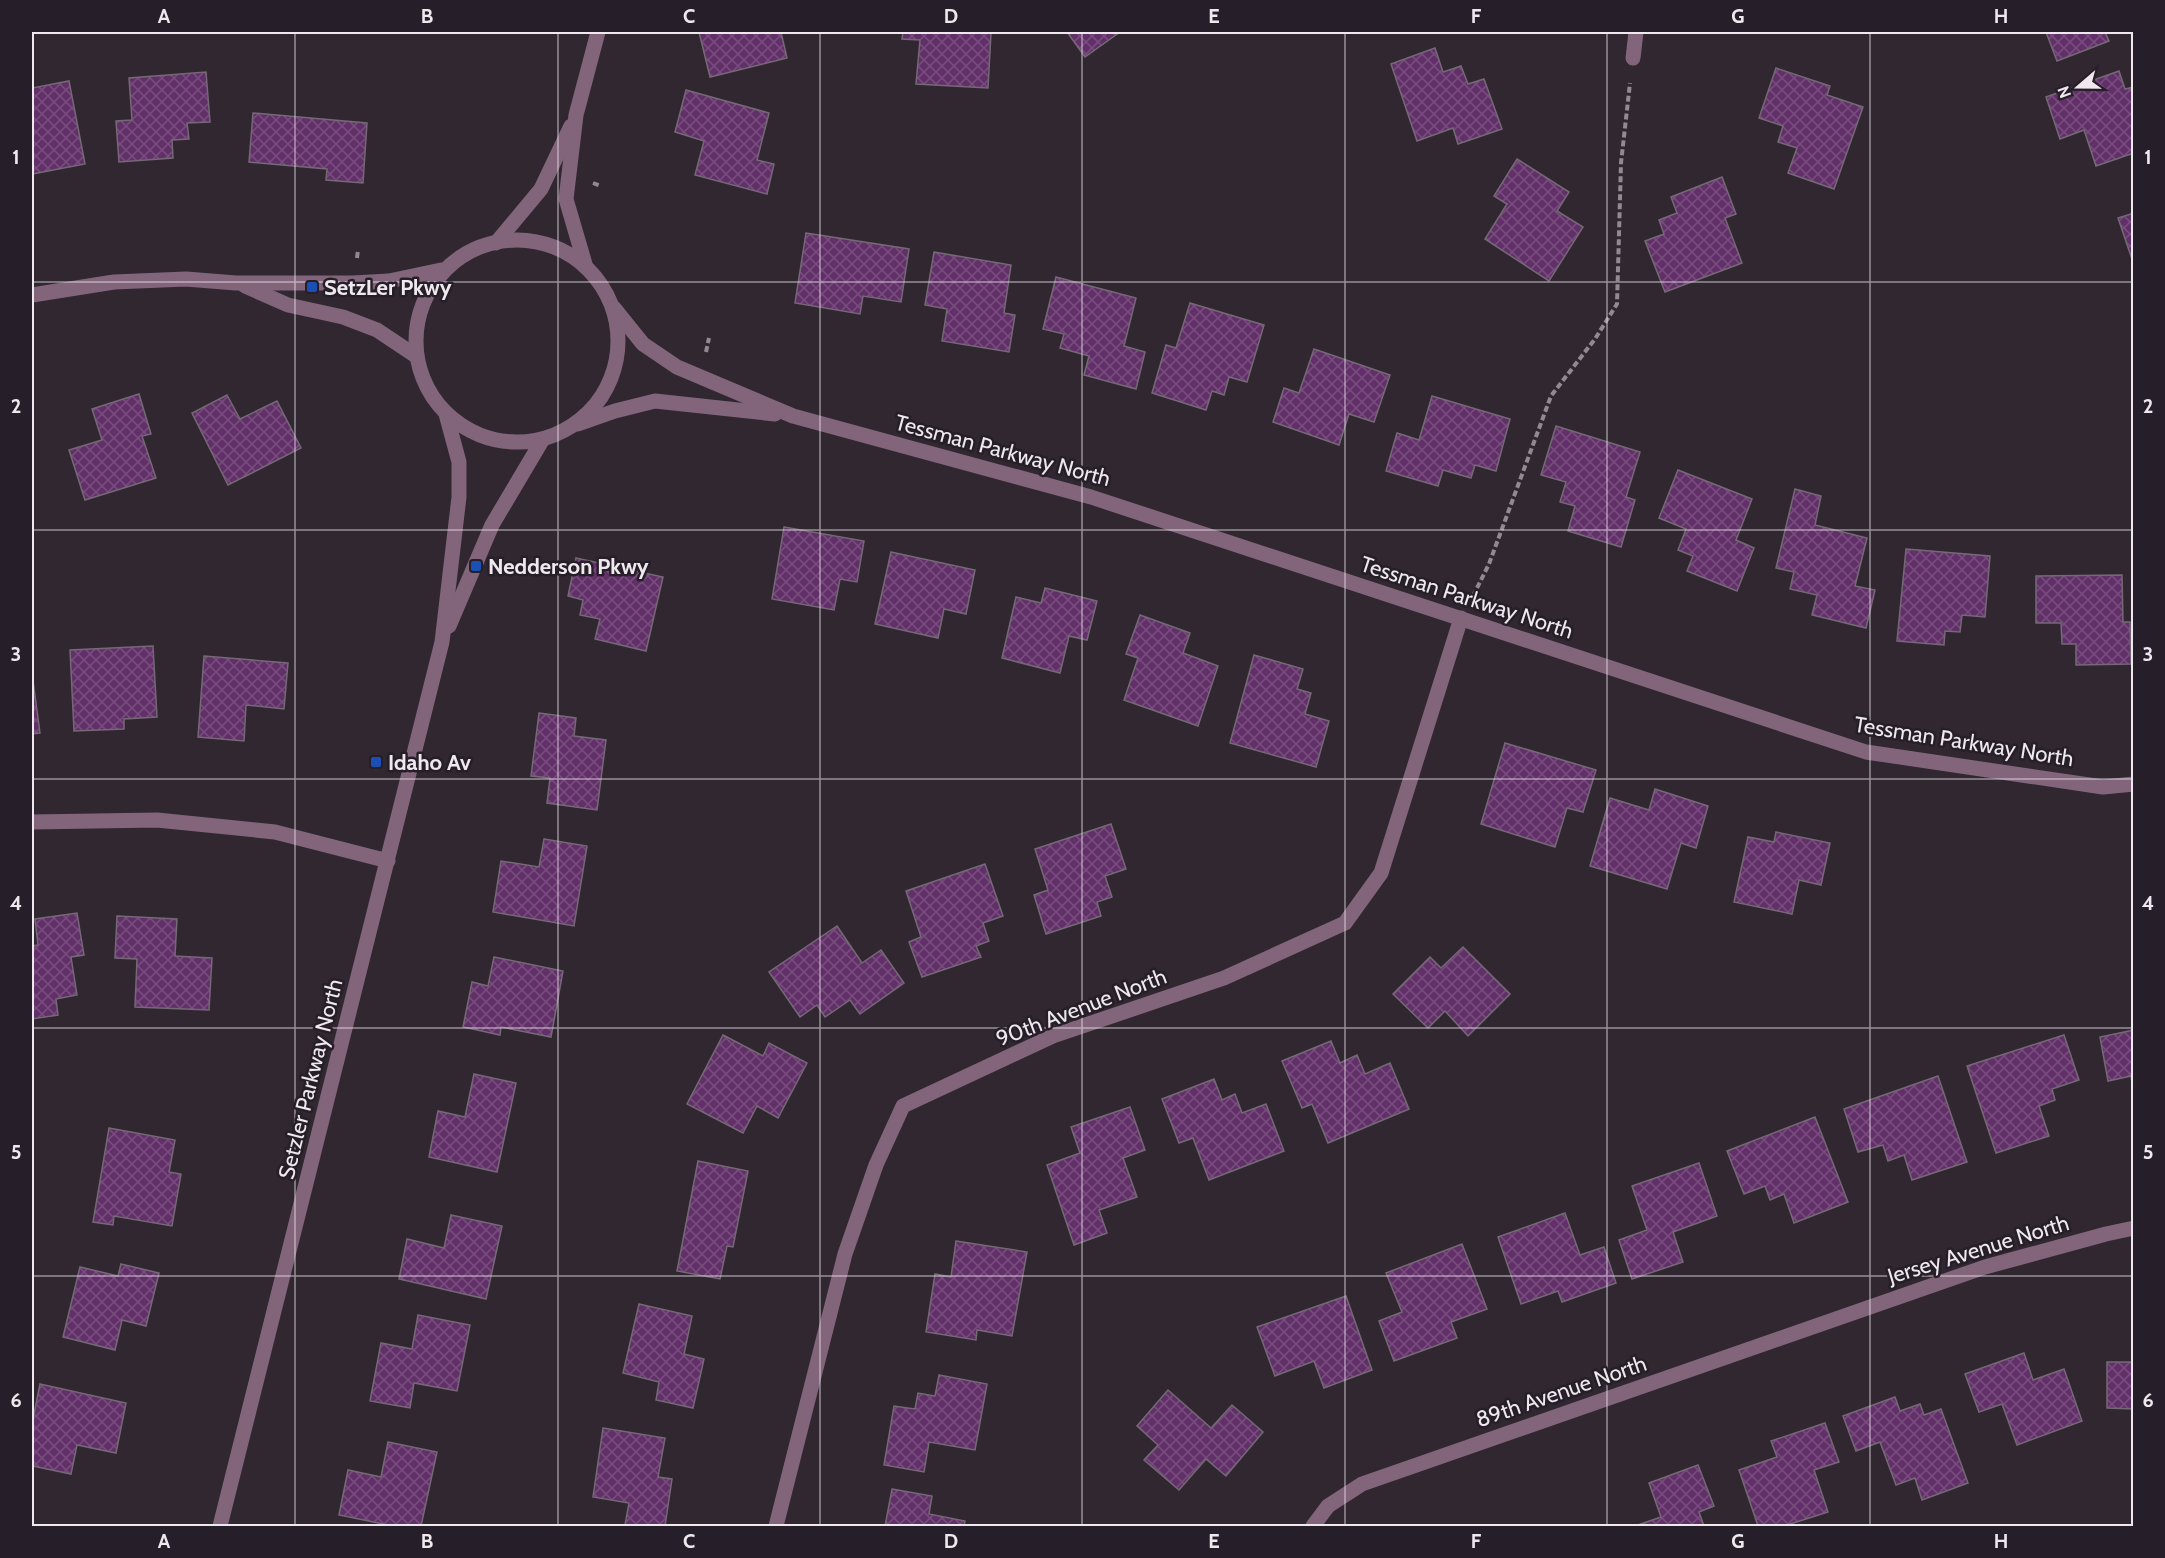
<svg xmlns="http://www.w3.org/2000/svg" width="2165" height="1558" font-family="Cabin,sans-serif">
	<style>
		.building { fill: url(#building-cross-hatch); stroke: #746975; stroke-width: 1.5 }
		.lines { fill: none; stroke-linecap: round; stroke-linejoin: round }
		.path { stroke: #928a93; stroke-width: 4; stroke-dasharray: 6 3; stroke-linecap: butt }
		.minor { stroke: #82657b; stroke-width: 15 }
		.tertiary { stroke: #82657b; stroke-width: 15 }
		.grid { fill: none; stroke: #efe8ef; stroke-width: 1.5; stroke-opacity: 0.55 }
		.transit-dot { fill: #1a4fb4; stroke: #261e28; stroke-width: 2 }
		.labels { text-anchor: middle; stroke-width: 5; stroke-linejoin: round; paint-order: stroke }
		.poi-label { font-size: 22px; font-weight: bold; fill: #efe8ef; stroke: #261e28; text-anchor: start }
		.street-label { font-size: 22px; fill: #efe8ef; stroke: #261e28 }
		.neatline { fill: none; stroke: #efe8ef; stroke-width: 2 }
		.grid-label { font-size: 20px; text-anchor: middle; font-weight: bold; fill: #efe8ef }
	</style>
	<defs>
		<pattern id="building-cross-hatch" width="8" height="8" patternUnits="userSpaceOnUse" patternTransform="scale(1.5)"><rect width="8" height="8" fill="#623069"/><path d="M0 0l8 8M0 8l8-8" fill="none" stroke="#794e7f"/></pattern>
	</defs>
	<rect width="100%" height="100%" fill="#302731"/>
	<!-- building -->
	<g class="building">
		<path d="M699,32H781L787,58L710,77Z"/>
		<path d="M903,32L991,33L988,88L916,84L920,40L902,39Z"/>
		<path d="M1067,32H1120L1085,57Z"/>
		<path d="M2046,32H2105L2109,41L2057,61Z"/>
		<path d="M1435,48L1443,72L1461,66L1468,84L1484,79L1502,129L1458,144L1453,128L1417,141L1391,64Z"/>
		<path d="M1776,68L1830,86L1827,95L1863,107L1834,189L1788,173L1797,148L1778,142L1783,126L1759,118Z"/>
		<path d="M2119,71L2125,89L2134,87V153L2096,166L2084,130L2060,139L2046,97Z"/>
		<path d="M206,72L210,122L187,123L189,139L172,140L173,158L119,162L116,121L132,120L129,78Z"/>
		<path d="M69,81L85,164L32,174V88Z"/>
		<path d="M686,90L769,113L757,160L774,164L767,194L695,175L704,141L675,132Z"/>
		<path d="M253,113L367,123L363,183L326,180L327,169L249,162Z"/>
		<path d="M1517,159L1569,192L1557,211L1583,227L1549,281L1485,239L1507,204L1494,196Z"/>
		<path d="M1722,177L1736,214L1725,218L1742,263L1665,292L1645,241L1664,234L1659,220L1677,213L1671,197Z"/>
		<path d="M2134,213V265L2118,218Z"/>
		<path d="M806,233L909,249L901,302L863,296L860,314L795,303Z"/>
		<path d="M934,252L1011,265L1004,313L1015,315L1009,352L942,341L947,309L925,305Z"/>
		<path d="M1056,277L1136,298L1124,346L1145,352L1136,389L1084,375L1089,356L1060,348L1064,334L1043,329Z"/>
		<path d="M1190,303L1264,325L1247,382L1229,377L1224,395L1212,391L1206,410L1152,393L1166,345L1176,348Z"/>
		<path d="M1314,349L1390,375L1374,422L1349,414L1339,445L1273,422L1284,388L1299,393Z"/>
		<path d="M139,394L151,434L142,436L156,478L85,500L69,450L102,440L92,409Z"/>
		<path d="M227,395L240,419L277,401L301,448L228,485L192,413Z"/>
		<path d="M1432,396L1510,419L1496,471L1475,465L1471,478L1443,470L1438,486L1386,471L1397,433L1419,440Z"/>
		<path d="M1556,426L1640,452L1626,497L1635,500L1621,547L1568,531L1575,506L1560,502L1566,482L1541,475Z"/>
		<path d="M1678,470L1752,499L1736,540L1754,548L1737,591L1687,571L1693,556L1678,550L1686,529L1659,518Z"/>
		<path d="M1795,489L1821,496L1815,525L1867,538L1855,586L1875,590L1866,628L1812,615L1817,595L1790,589L1794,572L1776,568Z"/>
		<path d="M784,527L864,541L857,582L840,579L834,610L772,599Z"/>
		<path d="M1906,549L1990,556L1985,617L1962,615L1960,632L1945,631L1944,645L1897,641Z"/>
		<path d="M891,552L975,570L966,614L944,609L938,638L875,624Z"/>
		<path d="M576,558L663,577L646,651L595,639L600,619L580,615L583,600L568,596Z"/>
		<path d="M2122,575L2123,622H2130L2131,664L2076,665V644H2062L2061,623H2036V576Z"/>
		<path d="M1045,588L1097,601L1087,640L1069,636L1060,673L1002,658L1016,597L1041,603Z"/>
		<path d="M1140,615L1190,633L1183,653L1218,666L1198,726L1124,700L1138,658L1126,654Z"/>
		<path d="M153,646L157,717L124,719V729L74,731L70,650Z"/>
		<path d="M1254,655L1303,669L1297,689L1311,693L1305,714L1329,721L1316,767L1230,743Z"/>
		<path d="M204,656L288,663L284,709L246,705L244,741L198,737Z"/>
		<path d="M32,673L40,733L32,734Z"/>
		<path d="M539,713L576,718L574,736L606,740L597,810L547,803L550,778L531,776Z"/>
		<path d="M1505,743L1596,770L1583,812L1567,808L1555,847L1481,824Z"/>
		<path d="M1655,789L1708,806L1696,848L1681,843L1667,889L1590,866L1610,798L1649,810Z"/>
		<path d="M1111,824L1126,869L1105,876L1112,897L1097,902L1101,916L1046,934L1034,895L1048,890L1035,849Z"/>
		<path d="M1776,832L1830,843L1821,885L1799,880L1792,914L1734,902L1748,837L1774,842Z"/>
		<path d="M544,839L587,846L574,926L493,912L501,861L539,867Z"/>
		<path d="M985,864L1003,916L983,923L989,941L976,946L981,957L922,977L909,942L921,937L906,891Z"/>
		<path d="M77,913L84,955L71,957L77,995L56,999L58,1015L32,1019V946L38,945L35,919Z"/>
		<path d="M117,916L177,919L175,956L212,958L209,1010L135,1007L137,959L115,958Z"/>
		<path d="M837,926L862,963L881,950L904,983L860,1014L850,1000L825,1017L817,1005L800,1017L769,972Z"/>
		<path d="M1463,947L1510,994L1468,1036L1445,1011L1428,1028L1393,994L1430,957L1441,968Z"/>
		<path d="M494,957L563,971L551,1037L501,1027L500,1035L463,1027L472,982L488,986Z"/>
		<path d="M2134,1030V1090H2133L2131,1076L2108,1081L2100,1037Z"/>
		<path d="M723,1035L763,1056L769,1043L807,1063L778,1118L757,1106L743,1133L687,1104Z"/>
		<path d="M2064,1035L2079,1080L2052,1089L2055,1100L2039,1106L2049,1136L1996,1153L1967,1066Z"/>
		<path d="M1331,1041L1340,1063L1357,1055L1365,1074L1390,1063L1409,1109L1328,1143L1312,1104L1302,1108L1282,1061Z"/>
		<path d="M474,1074L516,1083L497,1172L429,1157L438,1111L465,1117Z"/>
		<path d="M1938,1076L1967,1162L1912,1180L1904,1155L1888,1161L1883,1145L1858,1152L1844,1109Z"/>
		<path d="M1214,1079L1222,1100L1235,1094L1242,1113L1266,1104L1284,1151L1209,1180L1193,1138L1179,1143L1162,1099Z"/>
		<path d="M1130,1107L1145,1150L1123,1158L1137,1197L1099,1210L1107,1233L1074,1245L1047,1165L1080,1153L1071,1127Z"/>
		<path d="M1815,1117L1848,1202L1794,1223L1784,1194L1770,1200L1765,1186L1744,1194L1727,1151Z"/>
		<path d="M109,1128L175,1140L169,1172L181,1174L172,1226L114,1216L113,1225L93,1222Z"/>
		<path d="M698,1161L748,1171L733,1247L727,1246L720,1279L677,1271Z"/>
		<path d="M1699,1163L1717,1216L1673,1232L1683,1262L1632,1279L1619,1240L1647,1230L1632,1186Z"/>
		<path d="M1565,1213L1580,1255L1604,1247L1616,1283L1562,1302L1558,1291L1521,1304L1498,1237Z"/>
		<path d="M451,1215L502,1226L486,1299L399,1279L407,1239L444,1248Z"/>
		<path d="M956,1241L1027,1252L1012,1336L977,1330L976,1340L926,1332L935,1274L951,1277Z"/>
		<path d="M1462,1244L1487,1309L1451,1322L1457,1338L1394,1361L1379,1321L1402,1312L1386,1273Z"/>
		<path d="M121,1264L159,1273L146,1326L122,1320L115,1350L63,1337L80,1267L118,1276Z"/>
		<path d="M1346,1296L1372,1370L1324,1388L1314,1361L1275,1376L1257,1327Z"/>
		<path d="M639,1304L692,1316L684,1354L704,1359L693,1408L656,1400L659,1382L623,1373Z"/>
		<path d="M418,1315L470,1325L457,1391L414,1383L410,1408L370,1401L381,1343L412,1349Z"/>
		<path d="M2133,1349H2134V1409L2107,1408V1362H2133Z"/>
		<path d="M2024,1353L2033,1380L2064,1369L2082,1421L2017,1445L2002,1404L1979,1412L1965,1374Z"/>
		<path d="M939,1375L987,1384L975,1450L929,1442L924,1472L884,1465L894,1406L915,1409L918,1393L935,1396Z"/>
		<path d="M40,1384L126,1403L116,1453L77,1445L71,1474L32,1466V1424Z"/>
		<path d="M1168,1390L1211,1428L1232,1405L1263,1432L1226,1476L1206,1459L1179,1490L1144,1460L1158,1445L1137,1426Z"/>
		<path d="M1895,1397L1900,1411L1920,1404L1924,1415L1941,1409L1968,1483L1922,1500L1915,1478L1896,1485L1880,1442L1856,1451L1843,1416Z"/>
		<path d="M1825,1423L1839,1462L1814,1470L1828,1512L1784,1526H1758L1739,1470L1777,1457L1771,1441Z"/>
		<path d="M603,1428L665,1438L658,1477L672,1479L665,1526L625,1525L629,1503L593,1497Z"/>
		<path d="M388,1442L437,1452L421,1526H393L339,1515L348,1470L381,1477Z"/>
		<path d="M1698,1465L1714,1506L1699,1512L1704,1526H1635L1661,1517L1649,1483Z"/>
		<path d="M892,1489L932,1496L929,1514L965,1521L964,1526H885Z"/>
	</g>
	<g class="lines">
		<!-- path -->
		<g class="path">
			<path d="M593,183L601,186"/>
			<path d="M357,258L358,250"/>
			<path d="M706,352L709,338"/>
			<path d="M1473,596L1489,564L1551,396L1595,339L1617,304L1621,163L1630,83"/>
		</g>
		<!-- minor -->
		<g class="minor">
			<path d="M1633,58L1636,32"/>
			<path d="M496,243L541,189L571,126"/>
			<path d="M585,264L566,199L576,115L598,32"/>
			<path d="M32,822L157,820L275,832L388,861"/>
			<path d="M776,1526L845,1254L876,1165L903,1106L1053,1036L1224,978L1345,923L1381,873L1461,618"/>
			<path d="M1313,1526L1328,1506L1362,1484L1985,1267L2106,1234L2134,1228"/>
		</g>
		<!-- tertiary -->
		<g class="tertiary">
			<circle cx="517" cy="341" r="101"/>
			<path d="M245,286L288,305L343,317L377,330L416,356"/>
			<path d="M32,295L114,282L186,279L236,283H353L389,281L441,270"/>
			<path d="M614,308L643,344L677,367L793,416L1091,497L1866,752L2103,787L2134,784"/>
			<path d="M578,424L615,411L655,401L775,414"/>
			<path d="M449,626L492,525L543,439"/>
			<path d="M220,1526L442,642L459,497V462L446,414"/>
		</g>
	</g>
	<!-- grid -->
	<path class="grid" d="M295,32V1526M558,32V1526M820,32V1526M1082,32V1526M1345,32V1526M1607,32V1526M1870,32V1526M32,282H2134M32,530H2134M32,779H2134M32,1028H2134M32,1276H2134"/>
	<!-- markers -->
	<g class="transit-dot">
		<rect x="306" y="281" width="12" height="12" rx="3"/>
		<rect x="470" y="560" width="12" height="12" rx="3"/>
		<rect x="370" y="756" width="12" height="12" rx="3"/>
	</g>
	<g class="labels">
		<!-- poi labels -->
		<g class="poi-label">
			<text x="324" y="295">SetzLer Pkwy</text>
			<text x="488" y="574">Nedderson Pkwy</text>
			<text x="388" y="770">Idaho Av</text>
		</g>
		<!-- street labels -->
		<g class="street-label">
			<text transform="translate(1003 450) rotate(15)" y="8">Tessman Parkway North</text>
			<text transform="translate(1467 597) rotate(18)" y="8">Tessman Parkway North</text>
			<text transform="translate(1964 741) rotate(9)" y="8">Tessman Parkway North</text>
			<text transform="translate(1081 1007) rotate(-21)" y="8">90th Avenue North</text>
			<text transform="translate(310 1079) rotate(-76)" y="8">Setzler Parkway North</text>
			<text transform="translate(1978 1249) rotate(-17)" y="8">Jersey Avenue North</text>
			<text transform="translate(1561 1391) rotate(-19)" y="8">89th Avenue North</text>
		</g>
	</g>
	<!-- border -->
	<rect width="2165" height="1558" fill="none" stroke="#261e28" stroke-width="66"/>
	<!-- north arrow -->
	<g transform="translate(2078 87) rotate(250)" stroke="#261e28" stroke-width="4.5" paint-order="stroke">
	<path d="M0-4.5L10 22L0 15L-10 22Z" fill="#efe8ef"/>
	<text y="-9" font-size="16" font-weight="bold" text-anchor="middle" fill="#efe8ef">N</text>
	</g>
	<rect x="33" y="33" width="2099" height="1492" class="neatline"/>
	<g class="grid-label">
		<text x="164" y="23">A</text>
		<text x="427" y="23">B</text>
		<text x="689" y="23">C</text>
		<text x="951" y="23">D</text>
		<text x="1214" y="23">E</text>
		<text x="1476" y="23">F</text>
		<text x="1738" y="23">G</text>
		<text x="2001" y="23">H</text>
		<text x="16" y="164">1</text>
		<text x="2148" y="164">1</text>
		<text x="16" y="413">2</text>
		<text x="2148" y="413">2</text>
		<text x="16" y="661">3</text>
		<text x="2148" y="661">3</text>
		<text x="16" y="910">4</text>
		<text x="2148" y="910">4</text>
		<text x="16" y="1159">5</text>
		<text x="2148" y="1159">5</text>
		<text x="16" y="1407">6</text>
		<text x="2148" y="1407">6</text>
		<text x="164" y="1548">A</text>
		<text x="427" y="1548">B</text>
		<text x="689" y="1548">C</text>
		<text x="951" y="1548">D</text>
		<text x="1214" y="1548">E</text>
		<text x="1476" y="1548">F</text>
		<text x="1738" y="1548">G</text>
		<text x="2001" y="1548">H</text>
	</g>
</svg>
